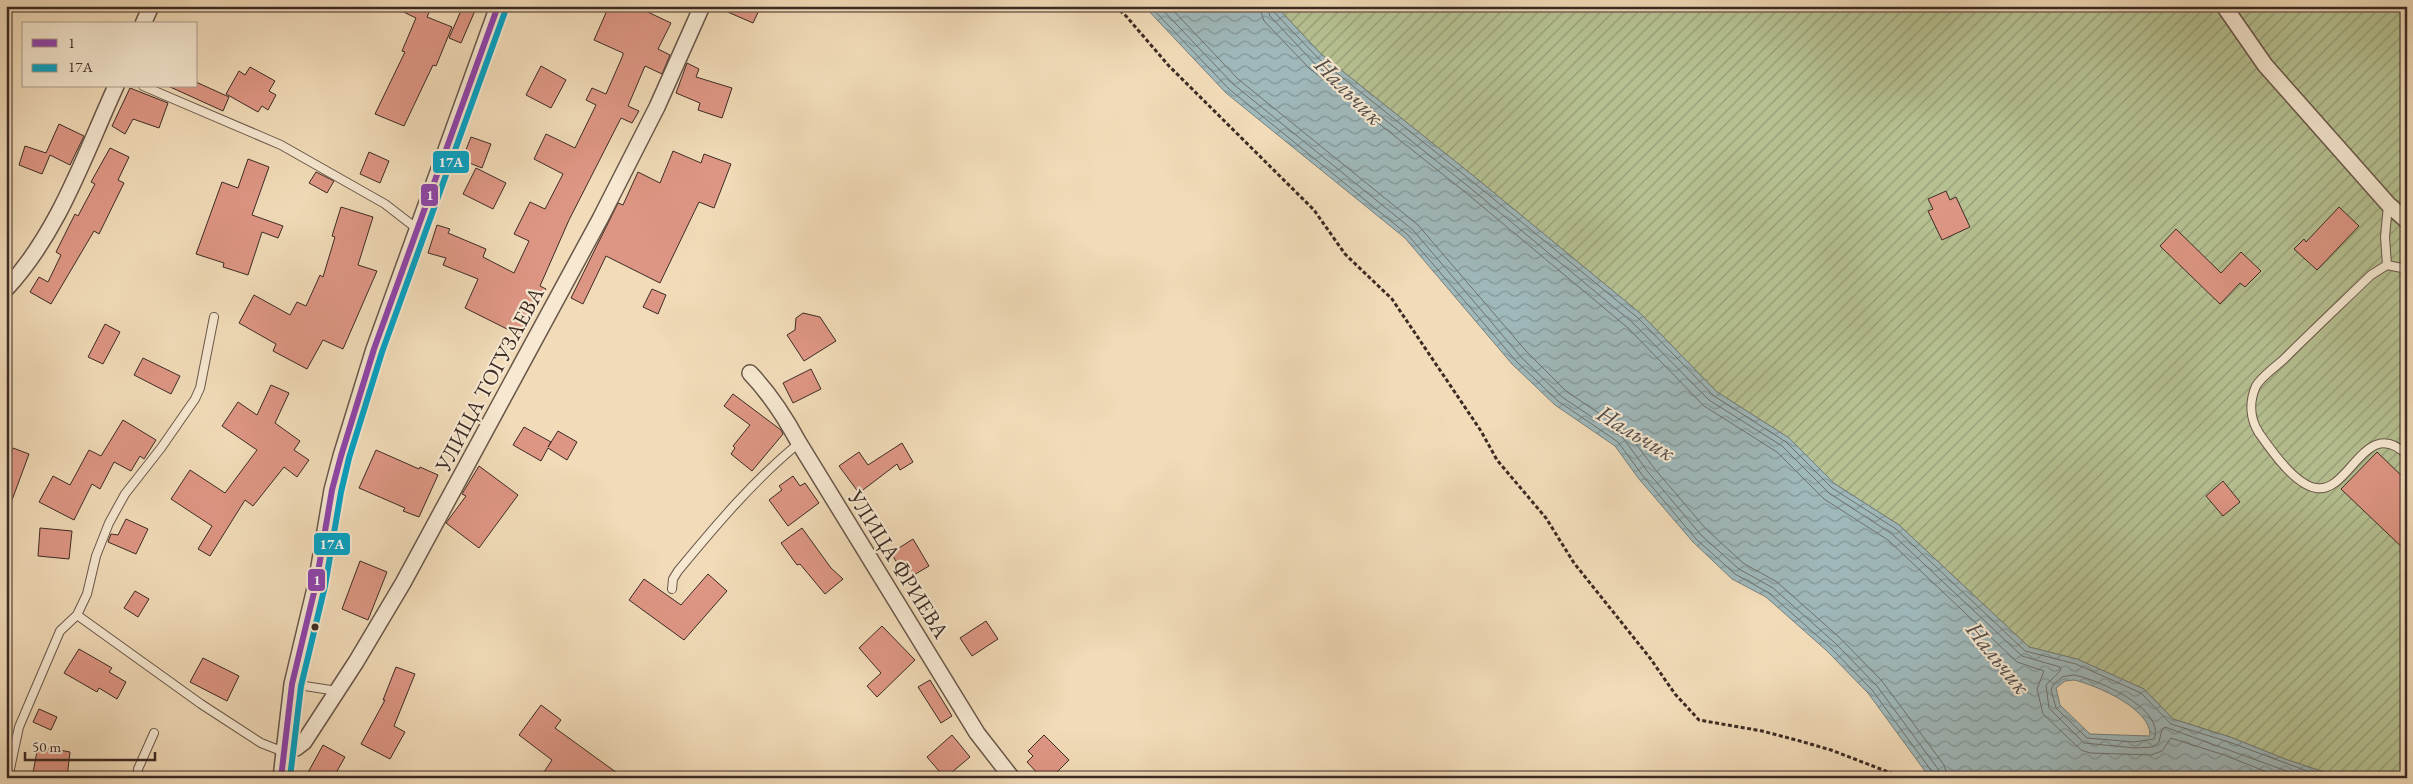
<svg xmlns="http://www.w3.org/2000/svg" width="2413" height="784" font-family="'EB Garamond',serif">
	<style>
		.garden { fill: url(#garden-furrows); stroke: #79765b }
		.water { fill: url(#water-waves); stroke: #77807e; fill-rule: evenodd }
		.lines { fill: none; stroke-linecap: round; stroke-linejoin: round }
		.shore { stroke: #6e726f; stroke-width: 1 }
		.building { fill: #de9684; stroke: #3c2b24 }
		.lane-casing { stroke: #695749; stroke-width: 10 }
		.street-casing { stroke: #695749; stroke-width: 18 }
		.path { stroke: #3c2b24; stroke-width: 3; stroke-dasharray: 4 2.5; stroke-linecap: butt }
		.lane { stroke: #f6e8d1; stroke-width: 8 }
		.street { stroke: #f6e8d1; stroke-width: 15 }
		.bus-1-casing { stroke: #f6e8d1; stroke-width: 10 }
		.bus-2-casing { stroke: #f6e8d1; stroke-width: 10 }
		.bus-1 { stroke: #8e44ad; stroke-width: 6 }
		.bus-2 { stroke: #03a3c6; stroke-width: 6 }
		.bus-dot { fill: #3c2b24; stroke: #f6e8d1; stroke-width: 2 }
		.labels { text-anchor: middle; stroke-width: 4.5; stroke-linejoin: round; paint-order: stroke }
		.street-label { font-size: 22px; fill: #3c2b24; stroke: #f6e8d1 }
		.water-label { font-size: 24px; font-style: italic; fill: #554e4a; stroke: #f6e8d1 }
		.line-badge { stroke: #f6e8d1; stroke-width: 2 }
		.badge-label { font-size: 14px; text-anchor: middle; font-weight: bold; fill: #fff }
	</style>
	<defs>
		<pattern id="garden-furrows" width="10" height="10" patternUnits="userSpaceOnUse" patternTransform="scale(1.25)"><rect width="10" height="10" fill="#b6c192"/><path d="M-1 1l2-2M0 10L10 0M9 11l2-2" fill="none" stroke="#959d77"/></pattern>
		<pattern id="water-waves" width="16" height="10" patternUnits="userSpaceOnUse" patternTransform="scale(1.25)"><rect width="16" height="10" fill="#9fb8ba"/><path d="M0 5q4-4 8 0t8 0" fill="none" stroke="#839697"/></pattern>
	</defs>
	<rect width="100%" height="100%" fill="#f1dbb8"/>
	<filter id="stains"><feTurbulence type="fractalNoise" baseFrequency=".004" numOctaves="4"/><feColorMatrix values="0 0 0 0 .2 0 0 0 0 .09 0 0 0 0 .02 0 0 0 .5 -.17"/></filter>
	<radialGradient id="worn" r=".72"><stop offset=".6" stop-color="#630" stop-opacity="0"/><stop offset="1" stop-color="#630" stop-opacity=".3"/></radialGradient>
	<!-- garden -->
	<path class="garden" d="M1276,6H1330L1337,13L1344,6H2407V778H2342L2285,759L2230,737L2173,719L2144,689L2077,659L2029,647L1899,525L1835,484L1789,438L1717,392L1641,314L1476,178L1321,54Z"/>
	<!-- water -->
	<path class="water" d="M1144,6H1276L1321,54L1476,178L1641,314L1717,392L1789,438L1835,484L1899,525L2029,647L2077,659L2144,689L2173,719L2230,737L2285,759L2342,778H1930L1868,693L1827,651L1766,597L1732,579L1693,542L1639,479L1615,446L1555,405L1512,364L1405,238L1226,93ZM2074,680C2096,685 2152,709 2150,736L2090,734L2060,705L2056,688L2065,681Z"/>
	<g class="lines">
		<!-- shore -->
		<g class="shore">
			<path d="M1150,6L1229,89L1408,235L1516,361L1558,401L1618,442L1643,476L1696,539L1735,574L1769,593L1831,648L1872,690L1933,773L1934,778"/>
			<path d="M1159,6L1233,84L1413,230L1521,357L1562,397L1623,438L1648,472L1701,535L1739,569L1773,588L1835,643L1877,686L1938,769L1940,778"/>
			<path d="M1169,6L1238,79L1418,225L1526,351L1566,391L1628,433L1654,468L1706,529L1743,563L1777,582L1840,638L1882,681L1944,765L1948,778"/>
			<path d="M1259,6L1264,21L1309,68L1465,192L1628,328L1704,406L1777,452L1824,499L1888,540L2017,662L2044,671L2037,689L2043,714L2081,750L2090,753L2151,755L2162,751L2171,738L2224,755L2282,778"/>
			<path d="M1267,6L1270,16L1314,63L1469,187L1633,323L1709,400L1782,446L1829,493L1892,534L2022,656L2060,667L2061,670L2046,685L2049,708L2084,743L2135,748L2153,747L2159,742L2162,729L2165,727L2306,778"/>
			<path d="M1273,6L1274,12L1318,58L1473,182L1638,318L1714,396L1786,442L1832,488L1896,529L2025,651L2076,664L2141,693L2171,724L2229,742L2326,778"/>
			<path d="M2074,675C2097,679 2166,709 2154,739L2134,742L2087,738L2056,708L2051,690L2053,685L2062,677Z"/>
		</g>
	</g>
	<!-- building -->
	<g class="building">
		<path d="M391,6H432L427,17L452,27L436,66L433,65L404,126L375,114L405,52L402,51L416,18Z"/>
		<path d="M463,6H477L461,43L449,38Z"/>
		<path d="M609,6H635L671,23L658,49L670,55L662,74L645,66L628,106L639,111L632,123L621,118L569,220L540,286L546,289L521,336L465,308L478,279L443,265L446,258L428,253L437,225L450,229L448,233L486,249L483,257L514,273L529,241L514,234L530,202L545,209L563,174L534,159L546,134L575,148L596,105L586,100L592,88L606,94L623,55V53L594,40Z"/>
		<path d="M714,6H761L753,23Z"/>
		<path d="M687,63L699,69L696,77L732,88L722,118L698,110L700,103L676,93Z"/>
		<path d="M541,66L566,80L551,108L526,95Z"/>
		<path d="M250,67L275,81L269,91L276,95L268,110L262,106L258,112L226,94L239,71L245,75Z"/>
		<path d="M196,82L229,97L223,111L168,86H196Z"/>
		<path d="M130,88L168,103L159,128L133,119L125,134L112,126Z"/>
		<path d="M59,124L84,136L70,165L50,155L42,174L19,165L25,146L46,153Z"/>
		<path d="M471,137L491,144L482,168L462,160Z"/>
		<path d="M110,148L129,157L118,180L124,183L99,234L94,231L51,304L30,292L39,277L48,282L61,255L56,252L75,214L78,216L95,184L91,182Z"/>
		<path d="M673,151L701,163L704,154L731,164L714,208L699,202L660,283L606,256L583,304L571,298L618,203L623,205L638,172L660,183Z"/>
		<path d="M369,152L389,161L380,183L360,174Z"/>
		<path d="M248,159L269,167L252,215L283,226L278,238L262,232L248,275L223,267L224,263L196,254L222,182L238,188Z"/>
		<path d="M476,168L506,183L493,209L463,194Z"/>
		<path d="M316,172L334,181L327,193L309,183Z"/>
		<path d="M1946,191L1950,200L1956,197L1970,227L1942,240L1928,211L1933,209L1928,199Z"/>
		<path d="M341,207L373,217L358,265L377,271L343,349L323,340L307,369L273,351L276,344L239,323L254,295L290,315L297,302L306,306L320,275L323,277L335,237L332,236Z"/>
		<path d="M2339,207L2359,226L2317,270L2294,249L2304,239L2306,242Z"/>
		<path d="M2176,229L2221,273L2241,252L2261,271L2245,287L2240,283L2220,304L2160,246Z"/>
		<path d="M652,289L666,295L658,314L643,307Z"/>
		<path d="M803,313L820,317L836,341L804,361L787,335L795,330L796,318Z"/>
		<path d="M105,324L120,332L103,364L88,357Z"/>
		<path d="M143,358L180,376L171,394L134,375Z"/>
		<path d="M811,369L821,389L793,403L783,383Z"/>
		<path d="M271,385L289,393L275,423L300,441L294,450L309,460L297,477L284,467L253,506L245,500L210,556L198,549L212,526L171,499L190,470L225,493L257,450L222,426L238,402L257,415Z"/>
		<path d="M733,394L781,430L783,434L752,471L731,454L735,448L733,446L750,425L724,406Z"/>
		<path d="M123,420L156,440L144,459L140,456L131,471L114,462L100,489L92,484L74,520L39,502L53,476L70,485L89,450L101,456Z"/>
		<path d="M524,427L551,442L548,447L558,431L577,442L567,460L548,448L541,461L513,445Z"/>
		<path d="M902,443L913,462L900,470L897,464L859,493L839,466L859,452L868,465Z"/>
		<path d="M13,448L29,454L8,511L6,468Z"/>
		<path d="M376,450L419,469L420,467L438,475L419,517L403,511L405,508L359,488Z"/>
		<path d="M2377,452L2407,481V552L2341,489Z"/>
		<path d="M479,466L518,495L479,548L446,523L466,496L462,494Z"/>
		<path d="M793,476L800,486L805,483L819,503L788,526L769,500L782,490L779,486Z"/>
		<path d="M2223,481L2240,502L2223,516L2206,496Z"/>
		<path d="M126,519L148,529L136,554L108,542L111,534L118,535Z"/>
		<path d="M40,528L72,531L69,559L38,556Z"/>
		<path d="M802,528L831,568L843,579L825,594L800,564L797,565L781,543Z"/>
		<path d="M913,539L929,566L907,579L891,553Z"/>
		<path d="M360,561L387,572L368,620L342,609Z"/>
		<path d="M708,574L727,591L684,640L629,600L644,579L681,605Z"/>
		<path d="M135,591L149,599L138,617L124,608Z"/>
		<path d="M986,621L998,639L972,656L960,638Z"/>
		<path d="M882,626L915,660L877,697L867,686L881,673L859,648Z"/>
		<path d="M79,649L112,668L109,672L126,682L117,699L99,688L97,692L64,673Z"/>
		<path d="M203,658L239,676L227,701L190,682Z"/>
		<path d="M396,667L415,674L394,726L405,732L390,759L361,744L385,700H383Z"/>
		<path d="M930,680L952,716L941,723L918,687Z"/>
		<path d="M541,705L561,720L555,728L624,778H540L552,760L519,735Z"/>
		<path d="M39,709L57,717L51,730L33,722Z"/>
		<path d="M952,735L970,757L945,778L927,757Z"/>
		<path d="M1044,735L1069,760L1051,778H1042L1027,762L1033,756L1028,751Z"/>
		<path d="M323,745L345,757L333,778H305Z"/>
		<path d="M38,746L70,752L67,778H32Z"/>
	</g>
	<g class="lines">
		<defs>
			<g id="lane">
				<path d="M143,86L281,145L385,204L416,228"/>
				<path d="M2388,205L2385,237L2387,265L2407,269"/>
				<path d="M2387,265L2371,275C2342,303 2312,331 2283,360C2275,367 2261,377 2256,386C2249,402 2250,419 2259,433C2271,450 2295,485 2316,488C2350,494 2365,414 2407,455"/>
				<path d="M672,589L673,579L678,571C716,525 753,481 799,443"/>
				<path d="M77,615L201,704L261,743L284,752"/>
				<path d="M292,684L337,691"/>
				<path d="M8,778L19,727L60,631L77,615L87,594L96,556L109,523L125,494L161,448L195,399L200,388L214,317"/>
				<path d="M140,778L138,775V769L154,733"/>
			</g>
			<g id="street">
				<path d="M2224,6L2265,65L2388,204L2407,221"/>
				<path d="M143,24L151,6"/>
				<path d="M6,289C59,232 84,156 116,86"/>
				<path d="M750,373C771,395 785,417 799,443L977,733L1012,778"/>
				<path d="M284,752L296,748L304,742L356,662L403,583L600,219L657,107L702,6"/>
				<path d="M281,778L292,684L316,584L332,490L341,456L374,349L498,6"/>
			</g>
		</defs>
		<!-- lane casing -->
		<use href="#lane" class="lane-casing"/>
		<!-- street casing -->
		<use href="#street" class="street-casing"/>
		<!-- path -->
		<path class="path" d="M1115,6L1126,16L1169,66L1314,210L1345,254L1392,299L1481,431L1497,460L1546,518L1574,563L1650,658L1675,694L1699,720L1762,731L1800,741L1831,750L1904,778"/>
		<!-- lane -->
		<use href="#lane" class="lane"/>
		<!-- street -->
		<use href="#street" class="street"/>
		<defs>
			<path id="bus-1" d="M281,778L292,684L316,584L332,490L341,456L374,349L498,6"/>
			<path id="bus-2" d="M290,778L301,686L325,586L341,492L349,458L382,352L506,9"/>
		</defs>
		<!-- bus-1 casing -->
		<use href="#bus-1" class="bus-1-casing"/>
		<!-- bus-2 casing -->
		<use href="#bus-2" class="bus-2-casing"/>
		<!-- bus-1 -->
		<use href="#bus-1" class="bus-1"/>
		<!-- bus-2 -->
		<use href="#bus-2" class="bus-2"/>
	</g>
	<!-- markers -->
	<circle class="bus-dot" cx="315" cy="627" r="4.5"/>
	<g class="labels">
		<!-- street labels -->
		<g class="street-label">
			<text transform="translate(489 379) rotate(-62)" y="8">УЛИЦА ТОГУЗАЕВА</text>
			<text transform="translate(899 564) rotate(58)" y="8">УЛИЦА ФРИЕВА</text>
		</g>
		<!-- water labels -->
		<g class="water-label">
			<text transform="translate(1349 91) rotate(45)" y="8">Нальчик</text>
			<text transform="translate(1636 433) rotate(31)" y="8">Нальчик</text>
			<text transform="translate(1998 658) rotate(51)" y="8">Нальчик</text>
		</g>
	</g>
	<g class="line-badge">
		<rect x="432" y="150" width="38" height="24" rx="5" fill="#03a3c6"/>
		<rect x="420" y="183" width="19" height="24" rx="5" fill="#8e44ad"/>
		<rect x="313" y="532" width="38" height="24" rx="5" fill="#03a3c6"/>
		<rect x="307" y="568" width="19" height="24" rx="5" fill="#8e44ad"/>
	</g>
	<g class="badge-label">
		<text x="451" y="167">17А</text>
		<text x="430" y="200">1</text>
		<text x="332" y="549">17А</text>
		<text x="317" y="585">1</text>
	</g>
	<!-- margin -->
	<rect width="2413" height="784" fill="none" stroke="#f1dbb8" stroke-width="25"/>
	<rect x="8" y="8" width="2398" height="769" fill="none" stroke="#3c2b24" stroke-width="2.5"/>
	<rect x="12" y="12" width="2388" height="759" fill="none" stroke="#3c2b24"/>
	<!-- legend -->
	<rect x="22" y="22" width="175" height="65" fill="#f6e8d1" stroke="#ac9c8c"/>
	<rect x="32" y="39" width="25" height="8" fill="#8e44ad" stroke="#ac9c8c"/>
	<text x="68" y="48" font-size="15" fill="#3c2b24">1</text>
	<rect x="32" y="64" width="25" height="8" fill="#03a3c6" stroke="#ac9c8c"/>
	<text x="68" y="72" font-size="15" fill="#3c2b24">17А</text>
	<!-- scale -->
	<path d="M25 752v8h130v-8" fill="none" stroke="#3c2b24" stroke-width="2.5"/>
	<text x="32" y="752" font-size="15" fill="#3c2b24" stroke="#f6e8d1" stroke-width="4" paint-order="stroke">50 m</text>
	<rect width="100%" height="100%" filter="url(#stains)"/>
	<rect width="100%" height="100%" fill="url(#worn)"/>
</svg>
